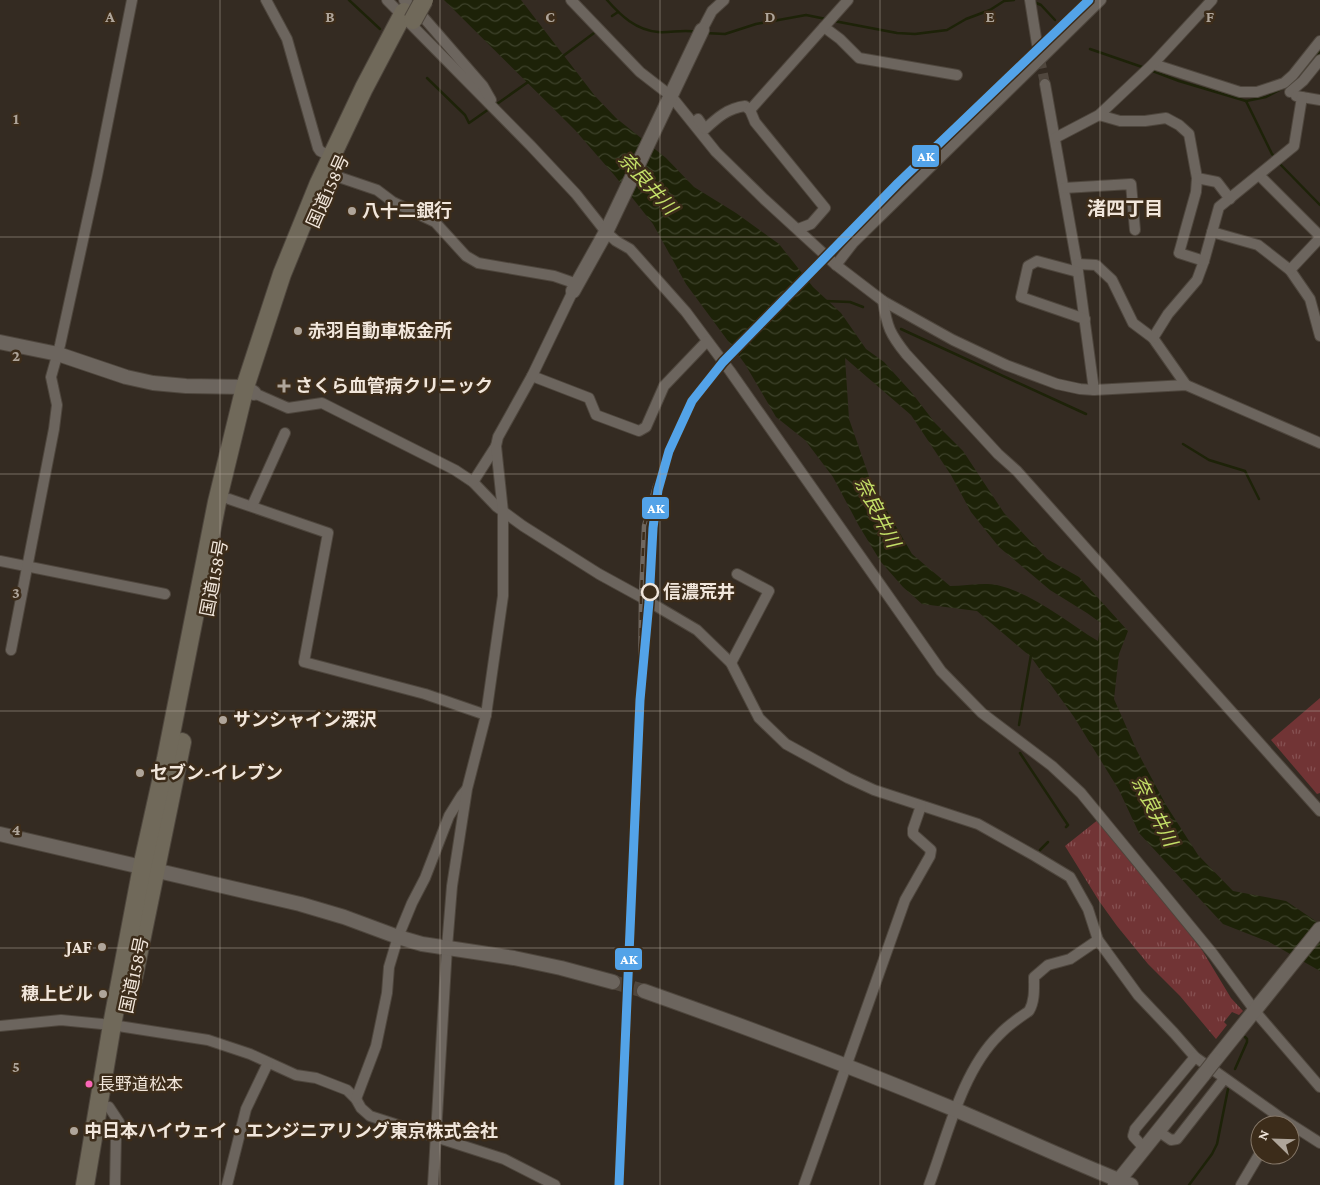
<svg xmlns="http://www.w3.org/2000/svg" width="1320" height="1185" font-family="'Crimson Pro','Noto Sans JP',serif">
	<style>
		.park { fill: url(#park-tufts) }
		.water { fill: url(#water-waves); fill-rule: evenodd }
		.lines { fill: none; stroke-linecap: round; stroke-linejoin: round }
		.stream { stroke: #1d2208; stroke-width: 2.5 }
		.street-tunnel { stroke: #50473e; stroke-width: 10; stroke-dasharray: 10 5; stroke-linecap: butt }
		.secondary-tunnel { stroke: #50473e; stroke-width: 14; stroke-dasharray: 14 7; stroke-linecap: butt }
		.street-casing { stroke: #4e463d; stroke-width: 12 }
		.secondary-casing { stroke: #4e463d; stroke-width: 16 }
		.highway-casing { stroke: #4e463d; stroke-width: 20 }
		.street { stroke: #6c655e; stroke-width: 10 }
		.secondary { stroke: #6c655e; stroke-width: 14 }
		.highway { stroke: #70695a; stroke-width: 18 }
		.rail-casing { stroke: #6f675f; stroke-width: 4.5 }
		.rail { stroke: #3c2c1a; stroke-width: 2.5; stroke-dasharray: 8; stroke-linecap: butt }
		.secondary-bridge-casing { stroke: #4e463d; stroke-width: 16; stroke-linecap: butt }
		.highway-bridge-casing { stroke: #4e463d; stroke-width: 20; stroke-linecap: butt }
		.secondary-bridge { stroke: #6c655e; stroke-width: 14 }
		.highway-bridge { stroke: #70695a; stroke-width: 18 }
		.rail-1-casing { stroke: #3c2c1a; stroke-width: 12 }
		.rail-1 { stroke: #53a3e8; stroke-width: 9 }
		.grid { fill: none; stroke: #afa59a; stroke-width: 1; stroke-opacity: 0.55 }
		.poi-dot { fill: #afa59a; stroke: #3c2c1a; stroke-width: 2 }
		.stop-dot { fill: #3c2c1a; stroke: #f1e6db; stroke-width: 2.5 }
		.bus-dot { fill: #fa66b7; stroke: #3c2c1a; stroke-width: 2 }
		.labels { text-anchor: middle; stroke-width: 5; stroke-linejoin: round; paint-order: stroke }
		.bus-label { font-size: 17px; fill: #f1e6db; stroke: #3c2c1a; text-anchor: start }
		.street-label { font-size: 18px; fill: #f1e6db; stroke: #3c2c1a }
		.poi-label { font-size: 18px; font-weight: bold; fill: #f1e6db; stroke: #3c2c1a; text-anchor: start }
		.stop-label { font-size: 18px; font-weight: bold; fill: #f1e6db; stroke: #3c2c1a; text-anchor: start }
		.water-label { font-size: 19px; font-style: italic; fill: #c4e068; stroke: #3c2c1a }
		.neighbourhood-label { font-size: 19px; font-weight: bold; fill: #f1e6db; stroke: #3c2c1a }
		.grid-label { font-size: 16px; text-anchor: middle; font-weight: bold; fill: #afa59a; stroke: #3c2c1a; stroke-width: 5; stroke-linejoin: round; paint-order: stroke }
		.line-badge { stroke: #3c2c1a; stroke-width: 2 }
		.badge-label { font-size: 14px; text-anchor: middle; font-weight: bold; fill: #fff }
	</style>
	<defs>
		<pattern id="park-tufts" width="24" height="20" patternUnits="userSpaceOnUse" patternTransform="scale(1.25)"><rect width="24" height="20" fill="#713435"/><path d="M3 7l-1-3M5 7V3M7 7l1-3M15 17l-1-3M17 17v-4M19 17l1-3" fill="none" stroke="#865152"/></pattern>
		<pattern id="water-waves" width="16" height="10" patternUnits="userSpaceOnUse" patternTransform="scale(1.25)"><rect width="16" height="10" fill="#1d2208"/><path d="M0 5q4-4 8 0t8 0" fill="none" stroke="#3e422b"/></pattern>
	</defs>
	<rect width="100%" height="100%" fill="#342b22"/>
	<!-- park -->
	<g class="park">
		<path d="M1320,698V793L1317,794L1271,740Z"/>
		<path d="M1099,819L1202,950L1231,998L1243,1011L1239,1015L1232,1012L1224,1022L1227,1025L1216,1039L1180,996L1148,964L1117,926L1099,901L1065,846Z"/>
	</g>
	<!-- water -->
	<path class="water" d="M444,0H521L595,96L616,118L666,158L694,187L736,213L779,244L813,287L841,313L866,349L884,362L912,393L935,423L963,451L1004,513L1047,559L1079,577L1128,631L1119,654L1114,699L1137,751L1166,805L1198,855L1233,891L1286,901L1320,924V971L1269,942L1223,924L1139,833L1119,790L1074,717L1031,657L977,611L922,604L903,587L881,562L859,526L833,477L805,440L776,417L745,364L686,284L653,224L615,176L575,130ZM845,358L911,415L951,475L971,512L999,547L1050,590L1087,613L1101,623L1098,641C1066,622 1035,594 997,585C983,582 965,586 950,586L912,554L872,485L849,419Z"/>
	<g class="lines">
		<!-- stream -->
		<g class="stream">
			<path d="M349,0L380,29"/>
			<path d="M607,0C621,16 636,30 658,32C671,33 684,29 697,32"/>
			<path d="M1034,2L1041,5L1055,20"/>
			<path d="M612,16L618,12"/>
			<path d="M834,21L897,33L915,34L947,30L966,19L990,10L1004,1L1014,0"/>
			<path d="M705,33L725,34L756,24L806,15L826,19"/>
			<path d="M1090,49L1145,68"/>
			<path d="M563,56L594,33"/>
			<path d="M1150,70L1179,81L1246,101L1266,97L1293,83"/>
			<path d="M427,78L465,115L469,123L489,109"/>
			<path d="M1297,79L1320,51"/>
			<path d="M1246,101L1272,154L1276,158"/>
			<path d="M494,106L528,82"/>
			<path d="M1279,163L1320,205"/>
			<path d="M825,301L850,302L863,307"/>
			<path d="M901,329L1086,414"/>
			<path d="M1183,444L1209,460L1245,471L1259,499"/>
			<path d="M1019,725L1031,655"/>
			<path d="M1020,753L1068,825L1066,827"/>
			<path d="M1040,850L1048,842"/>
			<path d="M1235,1069L1247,1042V1039L1245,1037"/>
			<path d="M1189,1185L1212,1154L1217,1144L1228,1089"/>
		</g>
		<!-- street-tunnel -->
		<path class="street-tunnel" d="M1037,44L1045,84"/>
		<!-- secondary-tunnel -->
		<path class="secondary-tunnel" d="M613,982L644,991"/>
		<defs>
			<g id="street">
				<path d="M266,0L287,39L318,148L320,151L341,162"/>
				<path d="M387,0L531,146L576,194L606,232L616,241L630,249L686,312L730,371L941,671L982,713L1052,766L1081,793L1213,954L1259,1016L1320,1087"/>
				<path d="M404,0L424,18L483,86L491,100"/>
				<path d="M571,0L640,72L671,96L716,152L764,199L836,265L883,301L953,340L1006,365L1057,384L1080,389L1094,390L1186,385L1320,443"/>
				<path d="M1030,0L1037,44"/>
				<path d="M824,27L840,39L859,58L957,75"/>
				<path d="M702,30L712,11L724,0"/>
				<path d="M1153,64L1240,92H1257L1284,83L1293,75L1320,41"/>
				<path d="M1045,84L1077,264L1094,390"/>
				<path d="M1290,92L1303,81L1320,60"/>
				<path d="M1296,96L1320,100"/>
				<path d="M1099,115L1120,121H1145L1166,118L1179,125L1189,134L1197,178L1196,192L1179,253L1204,261L1197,280L1168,314L1153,338L1186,385"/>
				<path d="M698,119L705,129C717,118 728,108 745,106L750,110"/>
				<path d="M1055,138L1099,115L1153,64L1212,0"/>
				<path d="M324,172L377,190L393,202L435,222L466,256L478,263L554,276L577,284"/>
				<path d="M1259,175L1320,236"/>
				<path d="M1197,178L1217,182L1230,199"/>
				<path d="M1064,188L1131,184L1135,230"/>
				<path d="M798,229L811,224L825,208L755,122L750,110L848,0"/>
				<path d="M1212,232L1258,245L1290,270L1310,299L1320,336"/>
				<path d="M1204,261L1219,207L1294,146L1302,97"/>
				<path d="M1077,264L1096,265L1112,280L1133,323L1153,338"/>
				<path d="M836,265L853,243L1101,0"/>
				<path d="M1290,270L1320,238"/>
				<path d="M1078,272L1037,261L1028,266L1021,297L1085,319"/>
				<path d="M883,301C887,327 890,334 906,354L998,454L1017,471L1320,811"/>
				<path d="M532,376L589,398L596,415L639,431L646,427L664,386L707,341"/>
				<path d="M254,393L288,408L322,403L455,470L473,482L497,507L523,526L599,574L641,597L697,630L731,663L759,718L786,744L848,778L874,790L978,824L1035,856L1070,877L1088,909L1098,940L1138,995L1174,1033L1195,1057L1281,1118L1320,1143"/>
				<path d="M473,482L496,446"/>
				<path d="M229,499L328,533L304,662L425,694L486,715"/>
				<path d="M252,506L285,433"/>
				<path d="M0,561L165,594"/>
				<path d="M11,650L54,429L57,405L51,377L60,345L97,176L132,0"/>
				<path d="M731,663L769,591L737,574"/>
				<path d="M0,1026L61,1020L112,1025L208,1040L250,1054L296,1075L316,1078L347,1090L356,1099L361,1108L370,1116L504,1159L555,1185"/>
				<path d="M356,1099L376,1046L387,993L389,967L398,937L412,903L425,878L449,816L462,795L466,790"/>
				<path d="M109,1107L119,1122L116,1137L115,1185"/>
				<path d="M1158,1131L1171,1140L1177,1139L1224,1079"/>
				<path d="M1144,1148L1133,1136L1135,1129L1195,1057"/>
				<path d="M227,1185L246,1109L268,1063"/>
				<path d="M433,1185L447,947L452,886L467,789L486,715L503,596V512L496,446L498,437L532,376L573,291"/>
				<path d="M804,1185L905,900L930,856L931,850L913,834V829L921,806"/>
				<path d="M929,1185C947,1137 962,1071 999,1035C1008,1025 1019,1018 1029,1011C1035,1001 1034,988 1034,977L1048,965L1070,959L1098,940"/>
				<path d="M1241,1185L1260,1153"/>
			</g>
			<g id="secondary">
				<path d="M573,291L606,232L702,30"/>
				<path d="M0,342L58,354L126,377L153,383L186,386L245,387L254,393"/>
				<path d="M0,834L300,904L344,917L398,937L422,944L514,958L561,968L613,982"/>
				<path d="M644,991C749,1028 853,1067 956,1110C1015,1135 1072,1162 1131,1185"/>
				<path d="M1215,1060L1320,929"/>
				<path d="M1115,1185L1204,1074"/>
			</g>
			<g id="highway">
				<path d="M133,980L182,742"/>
				<path d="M85,1185L112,1025L142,867L166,759L217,502L245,387L282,274L319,183L364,88L404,12"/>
			</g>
		</defs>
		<!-- street casing -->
		<use href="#street" class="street-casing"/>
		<!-- secondary casing -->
		<use href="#secondary" class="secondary-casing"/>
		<!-- highway casing -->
		<use href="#highway" class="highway-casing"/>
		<!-- street -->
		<use href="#street" class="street"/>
		<!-- secondary -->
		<use href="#secondary" class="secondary"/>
		<!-- highway -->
		<use href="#highway" class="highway"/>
		<defs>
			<path id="rail" d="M640,700L641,597L644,526L655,486L669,451"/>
		</defs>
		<!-- rail casing -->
		<use href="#rail" class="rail-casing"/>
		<!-- rail -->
		<use href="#rail" class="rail"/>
		<defs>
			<path id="secondary-bridge" d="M1204,1074L1215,1060"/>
			<path id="highway-bridge" d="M413,20L424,0"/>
		</defs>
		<!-- secondary-bridge casing -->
		<use href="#secondary-bridge" class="secondary-bridge-casing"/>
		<!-- highway-bridge casing -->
		<use href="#highway-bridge" class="highway-bridge-casing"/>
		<!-- secondary-bridge -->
		<use href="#secondary-bridge" class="secondary-bridge"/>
		<!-- highway-bridge -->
		<use href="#highway-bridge" class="highway-bridge"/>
		<defs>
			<path id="rail-1" d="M619,1185L640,700L649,602L653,528L658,490L669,451L692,401L723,362L898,183L1089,0"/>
		</defs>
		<!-- rail-1 casing -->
		<use href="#rail-1" class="rail-1-casing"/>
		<!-- rail-1 -->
		<use href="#rail-1" class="rail-1"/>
	</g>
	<!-- grid -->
	<path class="grid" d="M220,0V1185M440,0V1185M660,0V1185M880,0V1185M1100,0V1185M0,237H1320M0,474H1320M0,711H1320M0,948H1320"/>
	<!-- markers -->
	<g class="poi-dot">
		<circle cx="352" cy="211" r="5"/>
		<circle cx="298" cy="331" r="5"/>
		<path d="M281.5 378.5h5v5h5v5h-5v5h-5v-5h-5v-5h5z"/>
		<circle cx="223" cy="720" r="5"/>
		<circle cx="140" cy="773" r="5"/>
		<circle cx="102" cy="947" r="5"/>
		<circle cx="103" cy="994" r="5"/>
		<circle cx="74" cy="1131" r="5"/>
	</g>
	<circle class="stop-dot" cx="650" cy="592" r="8"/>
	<circle class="bus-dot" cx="89" cy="1084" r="4.5"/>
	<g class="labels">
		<!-- bus labels -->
		<g class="bus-label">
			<text x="98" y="1090">長野道松本</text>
		</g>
		<!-- street labels -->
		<g class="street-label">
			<text transform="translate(328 191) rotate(-66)" y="6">国道158号</text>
			<text transform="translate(214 578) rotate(-79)" y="6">国道158号</text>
			<text transform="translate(134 975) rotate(-78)" y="6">国道158号</text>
		</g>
		<!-- poi labels -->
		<g class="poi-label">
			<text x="362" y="217">八十二銀行</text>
			<text x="308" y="337">赤羽自動車板金所</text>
			<text x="295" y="392">さくら血管病クリニック</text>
			<text x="233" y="726">サンシャイン深沢</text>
			<text x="150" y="779">セブン-イレブン</text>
			<text x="92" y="953" text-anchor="end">JAF</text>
			<text x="93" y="1000" text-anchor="end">穂上ビル</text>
			<text x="84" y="1137">中日本ハイウェイ・エンジニアリング東京株式会社</text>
		</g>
		<!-- stop labels -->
		<g class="stop-label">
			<text x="663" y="598">信濃荒井</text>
		</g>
		<!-- water labels -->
		<g class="water-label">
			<text transform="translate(648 183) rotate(48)" y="7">奈良井川</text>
			<text transform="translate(878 512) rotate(63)" y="7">奈良井川</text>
			<text transform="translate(1155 811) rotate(63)" y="7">奈良井川</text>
		</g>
		<!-- neighbourhood labels -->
		<g class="neighbourhood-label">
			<text x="1125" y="215">渚四丁目</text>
		</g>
	</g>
	<g class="grid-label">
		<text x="110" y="22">A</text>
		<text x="330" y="22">B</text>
		<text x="550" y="22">C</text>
		<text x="770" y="22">D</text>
		<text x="990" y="22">E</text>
		<text x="1210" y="22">F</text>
		<text x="16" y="124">1</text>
		<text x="16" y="361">2</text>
		<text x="16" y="598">3</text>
		<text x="16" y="835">4</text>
		<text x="16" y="1072">5</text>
	</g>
	<g class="line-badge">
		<rect x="911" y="144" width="29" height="24" rx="5" fill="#53a3e8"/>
		<rect x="641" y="496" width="29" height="24" rx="5" fill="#53a3e8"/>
		<rect x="614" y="947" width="29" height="24" rx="5" fill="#53a3e8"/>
	</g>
	<g class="badge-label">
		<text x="926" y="161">AK</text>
		<text x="656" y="513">AK</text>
		<text x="629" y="964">AK</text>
	</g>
	<!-- north arrow -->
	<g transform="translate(1275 1140) rotate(293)"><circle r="24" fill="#3c2c1a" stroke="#847667"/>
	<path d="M0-4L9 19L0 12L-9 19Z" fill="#afa59a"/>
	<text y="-8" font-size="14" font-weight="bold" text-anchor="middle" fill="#f1e6db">N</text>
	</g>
</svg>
